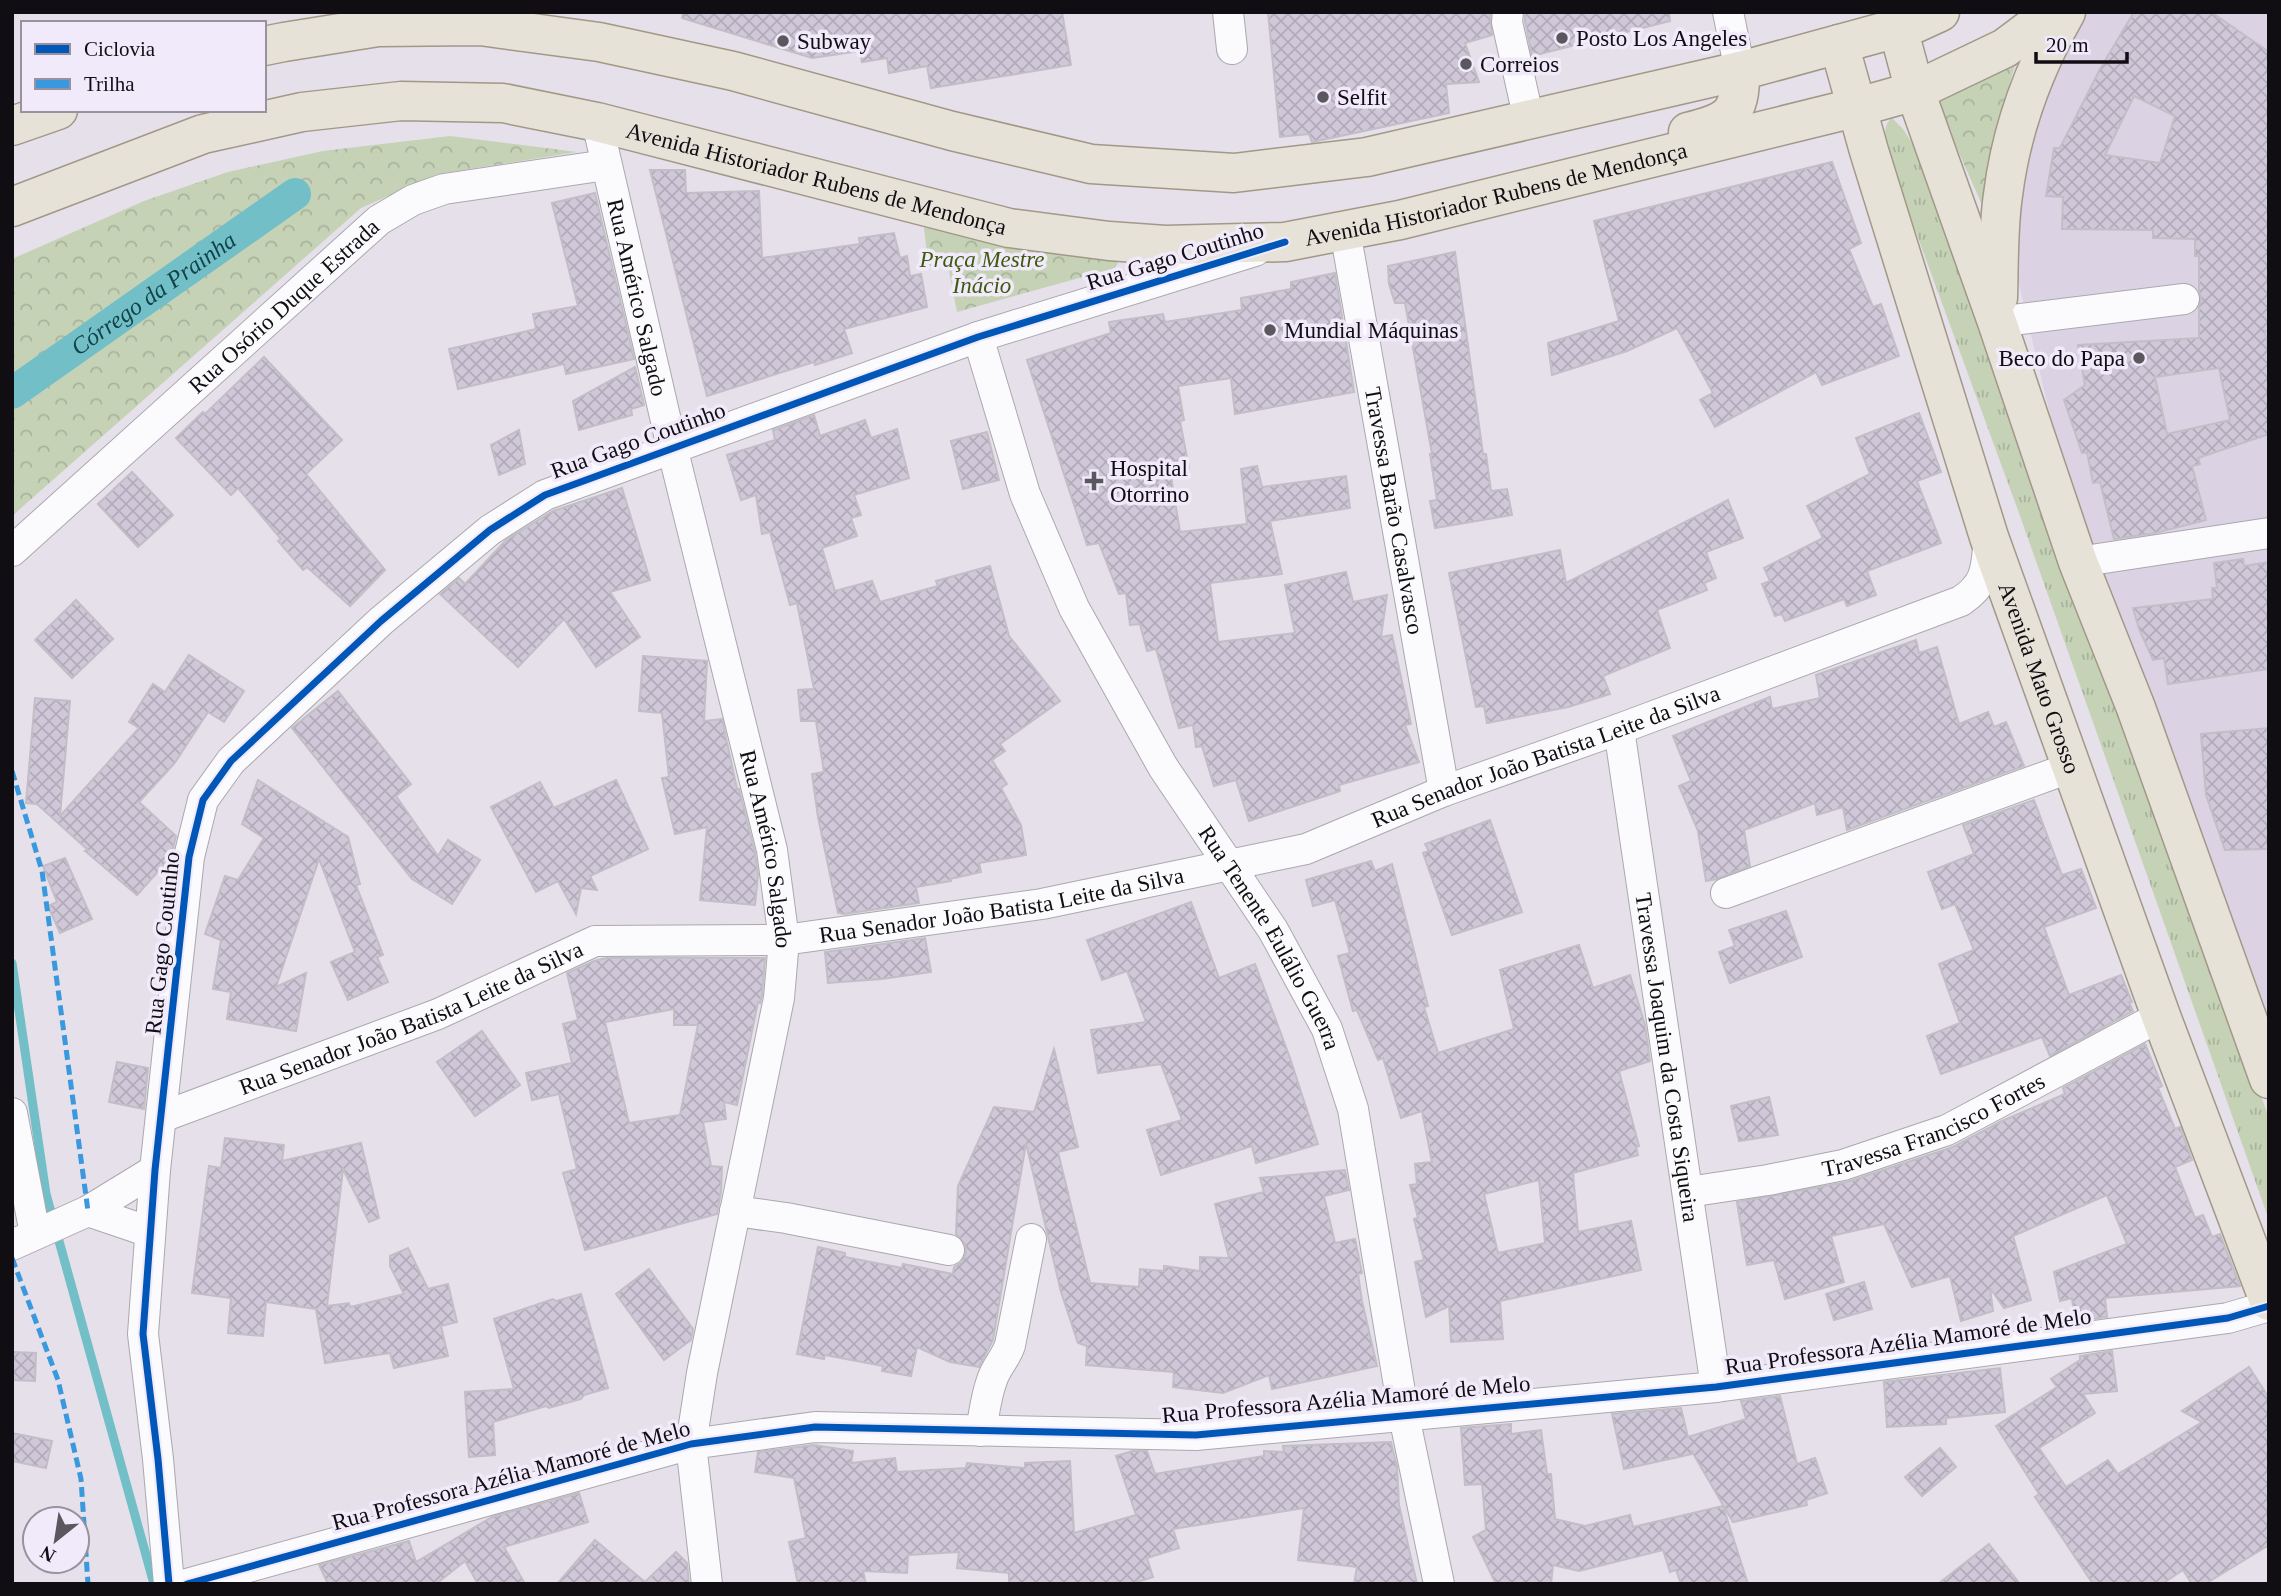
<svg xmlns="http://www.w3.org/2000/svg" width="2281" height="1596" font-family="'Times New Roman',serif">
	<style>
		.built { fill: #dbd3e4 }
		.grass { fill: url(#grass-tufts) }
		.park { fill: url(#park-crowns) }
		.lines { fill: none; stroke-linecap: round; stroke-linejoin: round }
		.stream { stroke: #72bfc8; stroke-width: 9 }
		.canal { stroke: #72bfc8; stroke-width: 32 }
		.building { fill: url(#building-cross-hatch); stroke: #c2bec6; stroke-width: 2; fill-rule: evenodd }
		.minor-casing { stroke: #aba8af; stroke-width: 32 }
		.major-casing { stroke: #a19888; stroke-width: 41 }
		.minor { stroke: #fbfafc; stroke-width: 30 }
		.major { stroke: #e6e2d7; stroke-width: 38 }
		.quiet { stroke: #3a99de; stroke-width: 5; stroke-dasharray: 10 5; stroke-linecap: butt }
		.cycleway-casing { stroke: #f1eafa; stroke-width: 11 }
		.cycleway { stroke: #0057b8; stroke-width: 7 }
		.poi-dot { fill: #5b575e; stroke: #f1eafa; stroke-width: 2.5 }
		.labels { text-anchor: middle; stroke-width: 7; stroke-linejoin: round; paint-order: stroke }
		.poi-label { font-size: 23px; fill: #100d13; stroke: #f1eafa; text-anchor: start }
		.street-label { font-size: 23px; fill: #100d13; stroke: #f1eafa }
		.park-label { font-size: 23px; font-style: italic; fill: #3e5a0f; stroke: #f1eafa }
		.water-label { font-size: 24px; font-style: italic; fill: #114448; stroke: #f1eafa }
	</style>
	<defs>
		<pattern id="grass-tufts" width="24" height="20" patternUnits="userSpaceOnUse" patternTransform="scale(1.75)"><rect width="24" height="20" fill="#c5d2b6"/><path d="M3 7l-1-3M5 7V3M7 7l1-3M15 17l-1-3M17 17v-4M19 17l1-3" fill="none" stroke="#a8b39c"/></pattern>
		<pattern id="park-crowns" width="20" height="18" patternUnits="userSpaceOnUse" patternTransform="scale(1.75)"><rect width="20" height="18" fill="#c5d2b6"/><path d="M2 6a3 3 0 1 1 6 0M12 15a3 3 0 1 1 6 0" fill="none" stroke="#a8b39c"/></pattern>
		<pattern id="building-cross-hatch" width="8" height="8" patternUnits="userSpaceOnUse" patternTransform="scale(1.75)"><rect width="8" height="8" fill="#d0c8d9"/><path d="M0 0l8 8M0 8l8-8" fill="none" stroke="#b2abb9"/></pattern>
	</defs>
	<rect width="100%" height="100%" fill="#e5e0ea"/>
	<!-- built -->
	<g class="built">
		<path d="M2085,12H2269V520L2094,547L2054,432L2014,263L2019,166L2055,60Z"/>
		<path d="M2269,541V1028L2103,569Z"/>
	</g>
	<!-- grass -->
	<path class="grass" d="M1892,118L1903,129L1918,152L2062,542L2269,1118V1220L2019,513L1891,164C1888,150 1879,127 1892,118Z"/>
	<!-- park -->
	<g class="park">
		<path d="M2018,55L2007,93L1992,157L1987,216L1952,137L1931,100Z"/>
		<path d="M450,136L577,152L438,174L361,208L12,516V259L144,201L228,172L323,151Z"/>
		<path d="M924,226L1052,253L1114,260L1118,263L1115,268L957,312L948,266H928Z"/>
	</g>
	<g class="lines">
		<!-- stream -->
		<path class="stream" d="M12,963L46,1194L154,1584"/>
		<!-- canal -->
		<path class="canal" id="s1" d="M12,393L295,194"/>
	</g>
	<!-- building -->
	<g class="building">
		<path d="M683,12H1062L1071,65L931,88L927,66L889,73L887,58L862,62L860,51L812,58L682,18Z"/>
		<path d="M1268,12H1490L1492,35L1465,43L1479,82L1446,84L1449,113L1312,142L1309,134L1280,137Z"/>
		<path d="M1525,12H1669L1670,21L1532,56L1525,21Z"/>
		<path d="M2134,12H2211L2269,52V331H2265L2269,356V434L2198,458L2200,464L2192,466L2206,520L2155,533L2114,539L2100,482L2093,483L2087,452L2082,453L2064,400L2085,385L2078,345L2199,338V308L2201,298L2199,291V256H2195V239L2153,238V230L2062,229L2063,197L2046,196L2054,148H2060L2100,69ZM2134,96L2175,116L2160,163L2105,155ZM2219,368L2230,420L2167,434L2155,377Z"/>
		<path d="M1832,162L1861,243L1849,249L1873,307L1881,304L1899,356L1822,385L1816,372L1715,427L1700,400L1713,393L1677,328L1627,351L1552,375L1548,343L1619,321L1594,221Z"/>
		<path d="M650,170H685L686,193L759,191L762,258L860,244L859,238L894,233L900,258L907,256L910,276L921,274L927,307L844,329L852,353L815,365L814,362L707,396Z"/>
		<path d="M595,193L634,359L566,374L564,364L458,389L449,349L536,329L533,314L578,306L552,203Z"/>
		<path d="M1455,252L1483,454H1486L1491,491L1507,489L1512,515L1435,528L1430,501L1437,500L1430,454H1432L1405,303H1395L1389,284L1388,266Z"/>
		<path d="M1335,273L1354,392L1235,414L1231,378L1178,386L1184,420L1180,421L1189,468L1170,470L1180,532L1247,524L1241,469L1257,466L1262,487L1346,476L1350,508L1270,521L1282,574L1210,583L1218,642L1295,633L1285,585L1346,572L1353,602L1387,595L1381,637L1392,635L1411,724L1405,725L1419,762L1339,785L1340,791L1249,821L1236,780L1214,786L1202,746L1196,747L1193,725L1179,728L1156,649L1147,651L1140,624L1130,625L1126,593L1119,594L1099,543L1087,545L1027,360L1111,333L1109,322L1163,314L1165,322L1242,310L1241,298L1291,289V282Z"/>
		<path d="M264,357L342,440L306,474L385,570L350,606L307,567L303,570L278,541L281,539L238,488L231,495L176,438L203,412L205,414Z"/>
		<path d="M635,367L644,405L631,409L632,415L579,430L573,401Z"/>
		<path d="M1919,413L1941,472L1917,481L1941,543L1867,571L1876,595L1847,606L1844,599L1785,621L1782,614L1775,616L1762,584L1770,581L1764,568L1823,538L1807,506L1870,474L1856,438Z"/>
		<path d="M814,415L820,436L865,420L871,438L897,429L909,478L854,495L861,515L851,518L857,536L822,548L835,591L872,581L880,602L938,586L936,581L990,566L1009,636L1060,701L1000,744L1005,751L992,760L1007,784L1001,788L1021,825L1026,855L979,863L981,872L950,879L951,881L916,887L919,903L844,914L838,913L818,817L812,774L824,772L816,721H801L798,690L814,689L797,603L790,605L770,532L762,534L756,495L741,500L727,455L775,440L773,430Z"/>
		<path d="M519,430L525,464L499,475L491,445Z"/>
		<path d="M987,432L999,480L963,489L951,441Z"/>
		<path d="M132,472L173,515L138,547L98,504Z"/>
		<path d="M622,488L650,580L610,592L640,637L596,667L564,619L518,667L440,594L459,578L465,584L506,540L553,511Z"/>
		<path d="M1728,500L1743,538L1706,552L1716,578L1704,583L1707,590L1657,610L1670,648L1603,676L1610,694L1568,707L1487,723L1484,706L1476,707L1449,573L1560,550L1566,583Z"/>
		<path d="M2243,559L2244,566L2269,562V669L2168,684L2164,658L2153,660L2139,629L2133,608L2213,599L2212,588H2217L2214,563Z"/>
		<path d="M76,600L113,639L72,678L35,640Z"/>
		<path d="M1916,640L1919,653L1937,647L1959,724L1988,712L1994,727L2006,722L2024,766L1847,830L1843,807L1817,815L1815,803L1744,830L1750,866L1717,879L1706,881L1698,831L1679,786L1691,781L1673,736L1770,697L1772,709L1820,698L1816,675Z"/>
		<path d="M189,655L244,691L224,722L208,712L174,764L139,802L176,836L171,857L137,895L85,851L88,850L37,804L26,803L35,698L70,701L60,816L139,728L129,722L153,684L165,692Z"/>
		<path d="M643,656L707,661L704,721L722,719L737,789H739L755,853L758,875L755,905L700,900L707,827L675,834L662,778L669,777L662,713L639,711Z"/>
		<path d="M338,691L411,784L396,796L438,856L448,840L480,860L452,904L412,879L292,728Z"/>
		<path d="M2269,728V849L2225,850L2206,795L2201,734Z"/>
		<path d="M258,780L348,837L360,884L356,885L383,955L377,957L388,982L348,1000L331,962L355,952L319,859L276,987L306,973L296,1031L227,1019L231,992L213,989L221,940L205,934L225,876L238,880L264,838L242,824Z"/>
		<path d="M616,780L648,849L590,876L597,890L581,888L576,914L558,881L536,892L491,807L540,782L554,808Z"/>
		<path d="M2034,800L2062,875L2081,869L2096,908L2044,927L2069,995L2121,975L2132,1002H2129L2133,1011L2050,1056L2042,1037L1941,1074L1927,1036L1960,1023L1939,964L1974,950L1955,904L1942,909L1928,872L1974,854L1963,825Z"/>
		<path d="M1490,820L1522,912L1452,935L1423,853L1429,851L1425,844Z"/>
		<path d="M65,858L92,919L60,933L48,906L57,902L43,866Z"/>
		<path d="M1371,861L1375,871L1392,864L1428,1006L1424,1007L1438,1053L1514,1029L1500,970L1579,945L1593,988L1630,975L1645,1025L1650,1061L1619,1071L1639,1146L1636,1147L1638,1155L1573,1173L1578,1232L1631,1221L1641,1270L1500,1301L1503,1339L1451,1342L1449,1306L1426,1317L1415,1262L1424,1260L1414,1219L1418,1218L1410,1185L1417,1184L1415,1164L1432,1162L1422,1111L1401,1118L1383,1058L1378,1060L1357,1010L1353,1011L1338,956L1350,953L1335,900L1313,906L1306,880ZM1539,1180L1545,1243L1498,1253L1484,1194Z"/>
		<path d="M1191,902L1219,978L1255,964L1290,1058L1318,1144L1256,1163L1252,1146L1161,1175L1147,1130L1182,1120L1161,1064L1098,1073L1091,1030L1146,1022L1127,971L1102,980L1087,940Z"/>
		<path d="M1786,911L1802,957L1730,983L1719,952L1735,946L1729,930Z"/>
		<path d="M925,938L931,972L882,979L828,983L825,952Z"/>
		<path d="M606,958H765L762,995L760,1003L758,1002L737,1105L724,1102L726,1119L703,1122L711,1166L722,1167L721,1192L717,1214L585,1250L563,1173L577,1169L559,1094L532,1100L526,1073L572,1063L563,1024L578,1020L567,973L594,961ZM674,1009V1025H698L680,1115L629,1123L605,1022Z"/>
		<path d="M482,1031L520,1085L475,1116L437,1062Z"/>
		<path d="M2145,1044L2162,1086L2158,1088L2175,1129L2180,1127L2192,1160L2175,1167L2195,1218L2203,1215L2212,1237L2220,1234L2240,1286L2105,1298L2107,1317L2075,1321L2072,1298L2060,1301L2054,1272L2127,1244L2107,1195L2013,1236L2031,1300L2004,1308L1990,1288L1993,1311L1961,1321L1950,1276L1912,1287L1884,1224L1831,1236L1844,1282L1785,1299L1774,1260L1747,1265L1737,1202L1847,1182L1953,1147L2002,1121L2065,1094L2063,1088Z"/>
		<path d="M1054,1049L1078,1147L1058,1152L1090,1283L1139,1287L1140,1269L1164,1271V1266L1200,1271V1257L1229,1258L1215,1204L1264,1192L1260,1178L1345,1170L1349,1190L1324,1196L1335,1243L1355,1239L1362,1273L1358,1274L1362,1301L1377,1366L1272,1389L1269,1375L1223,1393L1173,1387L1174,1372L1086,1365L1087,1346L1078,1343L1061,1292L1026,1143L993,1340L979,1367L950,1362L917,1347L911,1376L882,1371L883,1366L825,1355L824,1359L797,1354L818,1247L845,1253V1257L902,1268L903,1264L953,1274L954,1267L962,1262L966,1253L965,1244L956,1234L958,1186L994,1107L1034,1112Z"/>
		<path d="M117,1062L148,1068L144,1109L109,1102Z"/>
		<path d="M1769,1097L1778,1135L1739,1141L1731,1106Z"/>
		<path d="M225,1138L284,1145L282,1161L361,1143L379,1218L369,1222L343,1169L327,1306L349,1303L350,1307L404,1294L390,1266V1256L408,1248L428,1289L448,1284L457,1322L441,1326L448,1356L394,1368L390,1353L325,1363L316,1309L266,1302L263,1336L228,1333L231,1298L192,1293L209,1166L221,1168Z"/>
		<path d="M649,1269L693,1329L691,1340L664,1360L616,1294Z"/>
		<path d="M1864,1282L1872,1309L1834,1320L1826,1294Z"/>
		<path d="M581,1294L608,1388L584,1395L581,1399L549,1408L546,1406L493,1422L495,1455L469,1457L465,1392L514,1389L494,1319L553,1299L556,1301Z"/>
		<path d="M2112,1351L2117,1391L2083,1394L2095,1413L2039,1448L2066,1487L2108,1460L2118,1474L2202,1422L2182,1411L2249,1367L2269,1398V1545L2205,1584H2192L2183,1570L2162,1584H2093L2035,1497L2039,1494L1996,1426L2057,1387L2051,1379L2080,1360V1356Z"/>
		<path d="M12,1352L36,1353L35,1381L12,1380Z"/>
		<path d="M2000,1368L2005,1412L1946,1418V1424L1887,1427L1884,1382Z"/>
		<path d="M1780,1396L1797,1464L1815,1458L1827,1493L1806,1500L1807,1505L1733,1522L1691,1450L1692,1454L1624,1469L1612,1414L1681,1408L1688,1437L1746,1419L1741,1401Z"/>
		<path d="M1511,1424V1434L1541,1430L1547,1474H1551L1555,1519L1585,1526L1630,1515L1633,1527L1723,1506L1748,1584H1681L1676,1570L1670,1572L1663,1550L1579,1571L1553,1565L1551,1584H1496L1473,1537L1486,1530L1482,1484L1465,1485L1461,1428Z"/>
		<path d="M12,1433L52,1441L46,1468L12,1461Z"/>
		<path d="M1391,1442L1397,1467L1399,1505L1417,1584H1354L1357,1567L1298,1560L1304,1508L1173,1529L1179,1548L1147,1558L1153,1577L1131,1584H1009V1573L957,1568L959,1552L908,1555L907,1573L863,1571L866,1584H798L789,1542L806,1538L794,1478L755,1472L758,1452L814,1445L853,1451L851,1463L895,1458L897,1472L966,1468L967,1463L1025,1468V1463L1070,1461L1074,1533L1136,1515L1116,1456L1133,1451H1147L1155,1474L1264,1456V1451L1284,1452L1283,1446Z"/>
		<path d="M1940,1448L1956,1467L1922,1496L1905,1477Z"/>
		<path d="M579,1493L588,1522L504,1547L525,1584H478L465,1561L436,1584H328L319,1565L409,1541L416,1562L492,1517Z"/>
		<path d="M595,1540L645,1582L676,1552L687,1563L689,1584H557Z"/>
		<path d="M1989,1544L2020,1584H1938Z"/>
	</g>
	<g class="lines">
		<defs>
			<g id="minor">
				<path d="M1228,12L1232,49"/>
				<path d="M1508,12L1507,22L1529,120"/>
				<path d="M1728,12L1740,71"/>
				<path id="s2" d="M597,122L672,447L772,850L784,940L779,998L702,1373L691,1444L707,1584"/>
				<path id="s3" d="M1345,231L1444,791"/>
				<path d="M1997,322L2184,299"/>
				<path id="s4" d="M978,337L1025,494L1074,608L1163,767L1273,930L1327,1029L1353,1109L1404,1416L1439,1584"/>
				<path id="s5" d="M12,551L379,220L413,200L444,189L606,165"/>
				<path d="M2078,562L2269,533"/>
				<path id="s6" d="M1619,729L1716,1387"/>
				<path d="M1726,893L2072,767"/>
				<path d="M12,1113L35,1234"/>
				<path id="s7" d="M162,1117L438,1014L595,941L784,940L1042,904L1306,849L1444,791L1619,729L1961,601C1988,583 1986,567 1989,538"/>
				<path id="s8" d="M1688,1192L1768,1180L1843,1165L1947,1130L2161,1016"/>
				<path d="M88,1211L150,1232"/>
				<path d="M735,1211L786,1218L949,1250"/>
				<path d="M12,1245L88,1211L155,1170"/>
				<path d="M981,1431C984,1414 986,1396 992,1380C996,1367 1006,1358 1010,1345L1031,1239"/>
				<path d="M169,1584L158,1459L143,1334L155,1170L189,857L203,800L231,761L381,621L490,530L545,495L978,337L1255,251"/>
				<path d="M187,1584L691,1444L815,1427L1196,1435L1716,1387L2228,1318L2269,1306"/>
			</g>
			<g id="major">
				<path d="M1898,28L1915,91L1997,322L2078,562L2136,708L2269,1079"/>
				<path id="s9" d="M1839,44L1869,151L1989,537L2161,1016L2269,1301"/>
				<path d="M264,46L284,42L378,27L480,26L599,42L733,71L952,131L1091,164L1234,173L1367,157L1740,71L1916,23L1940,12"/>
				<path d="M12,126L58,110"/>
				<path d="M1688,132C1728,122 1741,116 1740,71"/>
				<path id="s10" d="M12,207L203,134L302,112L401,101L503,103L597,122L1009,228L1109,241L1165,245L1285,242L1400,220L1858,107L1915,91L2005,48L2053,12"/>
				<path d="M1998,298C1999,264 1998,229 2003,195C2011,130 2033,70 2066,12"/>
			</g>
		</defs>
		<!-- minor casing -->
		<use href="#minor" class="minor-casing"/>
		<!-- major casing -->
		<use href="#major" class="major-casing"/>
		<!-- minor -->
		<use href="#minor" class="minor"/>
		<!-- major -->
		<use href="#major" class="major"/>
		<!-- quiet -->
		<g class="quiet">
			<path d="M12,771L42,871L88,1211"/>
			<path d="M12,1258L58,1380L81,1479L88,1584"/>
		</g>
		<defs>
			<g id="cycleway">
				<path d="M169,1584L158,1459L143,1334L155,1170L189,857L203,800L231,761L381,621L490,530L545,495L978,337L1285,242"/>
				<path d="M187,1584L691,1444L815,1427L1196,1435L1716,1387L2228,1318L2269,1306"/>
			</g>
		</defs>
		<!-- cycleway casing -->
		<use href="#cycleway" class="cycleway-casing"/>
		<!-- cycleway -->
		<use href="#cycleway" class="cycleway"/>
	</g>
	<!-- markers -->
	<g class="poi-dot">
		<circle cx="1562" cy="38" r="7"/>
		<circle cx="783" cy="41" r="7"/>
		<circle cx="1466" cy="64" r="7"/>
		<circle cx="1323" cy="97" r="7"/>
		<circle cx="1270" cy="330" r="7"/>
		<circle cx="2139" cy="358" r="7"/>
		<path d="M1090.5 470.5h7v7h7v7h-7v7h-7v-7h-7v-7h7z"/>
	</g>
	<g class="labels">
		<!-- poi labels -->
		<g class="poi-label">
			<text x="1576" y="46">Posto Los Angeles</text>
			<text x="797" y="49">Subway</text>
			<text x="1480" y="72">Correios</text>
			<text x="1337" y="105">Selfit</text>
			<text x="1284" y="338">Mundial Máquinas</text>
			<text x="2125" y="366" text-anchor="end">Beco do Papa</text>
			<text x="1110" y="476">Hospital<tspan x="1110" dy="26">Otorrino</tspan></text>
		</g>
		<!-- street labels -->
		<g class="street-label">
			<text dy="8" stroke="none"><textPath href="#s10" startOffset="830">Avenida Historiador Rubens de Mendonça</textPath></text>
			<text dy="8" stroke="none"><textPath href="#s10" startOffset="1522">Avenida Historiador Rubens de Mendonça</textPath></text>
			<text transform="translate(1175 256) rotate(-17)" y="8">Rua Gago Coutinho</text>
			<text dy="8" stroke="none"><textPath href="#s2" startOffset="180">Rua Américo Salgado</textPath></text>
			<text dy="8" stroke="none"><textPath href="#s5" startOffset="366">Rua Osório Duque Estrada</textPath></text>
			<text transform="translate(638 440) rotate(-20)" y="8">Rua Gago Coutinho</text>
			<text dy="8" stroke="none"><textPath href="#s3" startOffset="284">Travessa Barão Casalvasco</textPath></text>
			<text dy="8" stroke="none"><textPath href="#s9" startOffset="665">Avenida Mato Grosso</textPath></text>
			<text dy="8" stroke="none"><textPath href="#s7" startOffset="1444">Rua Senador João Batista Leite da Silva</textPath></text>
			<text dy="8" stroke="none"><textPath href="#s2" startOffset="747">Rua Américo Salgado</textPath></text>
			<text dy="8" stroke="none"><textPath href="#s7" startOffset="877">Rua Senador João Batista Leite da Silva</textPath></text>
			<text dy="8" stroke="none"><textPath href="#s4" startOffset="672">Rua Tenente Eulálio Guerra</textPath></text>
			<text transform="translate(162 943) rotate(-84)" y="8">Rua Gago Coutinho</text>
			<text dy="8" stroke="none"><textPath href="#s7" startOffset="268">Rua Senador João Batista Leite da Silva</textPath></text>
			<text dy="8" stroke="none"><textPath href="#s6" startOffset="332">Travessa Joaquim da Costa Siqueira</textPath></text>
			<text dy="8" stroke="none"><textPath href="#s8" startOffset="256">Travessa Francisco Fortes</textPath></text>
			<text transform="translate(1908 1341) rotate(-8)" y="8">Rua Professora Azélia Mamoré de Melo</text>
			<text transform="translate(1346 1399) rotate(-5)" y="8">Rua Professora Azélia Mamoré de Melo</text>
			<text transform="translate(511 1475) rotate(-15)" y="8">Rua Professora Azélia Mamoré de Melo</text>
		</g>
		<!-- park labels -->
		<g class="park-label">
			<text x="982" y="267">Praça Mestre<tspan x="982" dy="26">Inácio</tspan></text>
		</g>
		<!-- water labels -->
		<g class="water-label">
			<text dy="8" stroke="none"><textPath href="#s1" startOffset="173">Córrego da Prainha</textPath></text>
		</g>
	</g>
	<!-- border -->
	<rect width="2281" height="1596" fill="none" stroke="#100d13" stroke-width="28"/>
	<!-- legend -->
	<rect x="21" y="21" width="245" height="91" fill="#f1eafa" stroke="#97929e" stroke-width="2"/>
	<rect x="35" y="44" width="35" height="10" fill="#0057b8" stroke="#97929e" stroke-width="2"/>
	<text x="84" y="56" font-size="21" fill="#100d13">Ciclovia</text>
	<rect x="35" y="79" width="35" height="10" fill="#3a99de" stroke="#97929e" stroke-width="2"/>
	<text x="84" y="91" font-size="21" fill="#100d13">Trilha</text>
	<!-- north arrow -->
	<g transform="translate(56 1540) rotate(210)"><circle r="33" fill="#f1eafa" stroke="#97929e" stroke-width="2"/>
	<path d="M0-5L12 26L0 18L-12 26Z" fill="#5b575e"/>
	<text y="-10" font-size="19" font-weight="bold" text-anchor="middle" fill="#100d13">N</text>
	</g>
	<!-- scale -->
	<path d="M2036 52v10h91v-10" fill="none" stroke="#100d13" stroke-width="3.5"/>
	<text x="2046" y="52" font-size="21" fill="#100d13" stroke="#f1eafa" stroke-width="5" paint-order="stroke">20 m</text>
</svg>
